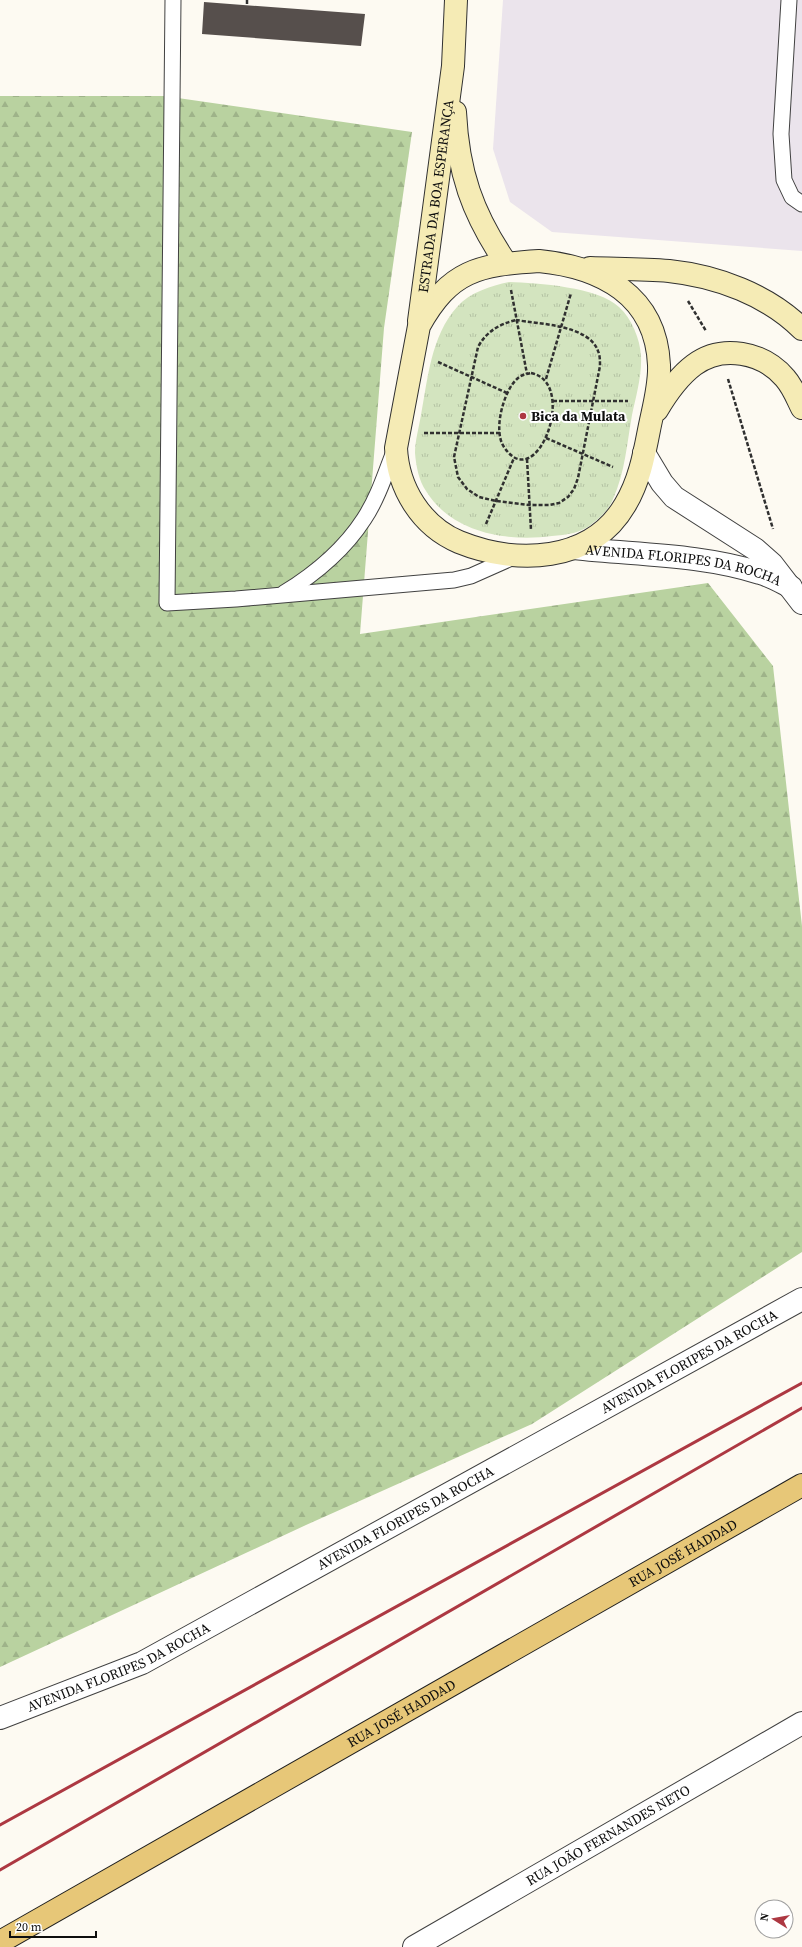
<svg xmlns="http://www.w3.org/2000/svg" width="802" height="1947" font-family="'Source Serif 4',serif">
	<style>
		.industrial { fill: #ebe4ec }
		.grass { fill: url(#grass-tufts) }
		.forest { fill: url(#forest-firs) }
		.building { fill: #564f4c }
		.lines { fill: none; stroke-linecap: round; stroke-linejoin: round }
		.service-casing { stroke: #414141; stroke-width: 17 }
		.minor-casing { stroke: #414141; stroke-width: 24 }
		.tertiary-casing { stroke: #414141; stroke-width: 24 }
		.secondary-casing { stroke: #303030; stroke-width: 24 }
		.primary-casing { stroke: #1f1f1f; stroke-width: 24 }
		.path { stroke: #303030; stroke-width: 2.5; stroke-dasharray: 4 2; stroke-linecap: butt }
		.service { stroke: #fff; stroke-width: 15 }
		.minor { stroke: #fff; stroke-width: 22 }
		.tertiary { stroke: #fff; stroke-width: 22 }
		.secondary { stroke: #f5ebb5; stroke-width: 22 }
		.primary { stroke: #e7c778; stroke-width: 22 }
		.rail { stroke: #ad3842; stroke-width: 3 }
		.poi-dot { fill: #ad3842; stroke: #fff; stroke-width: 1.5 }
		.labels { text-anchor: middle; stroke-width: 4; stroke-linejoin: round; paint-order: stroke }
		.street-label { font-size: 14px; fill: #0e0e0e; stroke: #fff }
		.poi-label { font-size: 14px; font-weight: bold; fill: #0e0e0e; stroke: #fff; text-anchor: start }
	</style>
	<defs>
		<pattern id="grass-tufts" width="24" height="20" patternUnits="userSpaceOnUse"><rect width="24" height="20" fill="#d3e4bf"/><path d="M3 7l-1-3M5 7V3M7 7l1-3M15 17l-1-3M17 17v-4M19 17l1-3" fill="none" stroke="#b4c2a3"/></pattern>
		<pattern id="forest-firs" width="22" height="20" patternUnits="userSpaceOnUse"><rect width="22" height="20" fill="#b9d2a0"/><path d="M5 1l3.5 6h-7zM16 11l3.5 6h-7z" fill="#9eb389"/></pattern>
	</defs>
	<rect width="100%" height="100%" fill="#fdfaf2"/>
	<!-- industrial -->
	<path class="industrial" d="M503,0H802V251L552,232L510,202L493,149Z"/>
	<!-- grass -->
	<path class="grass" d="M509,282C538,283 598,287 619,307C632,319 640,339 641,356C642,376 636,396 632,415C627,443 625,473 613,499C609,509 601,517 593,523C582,533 566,535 552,536C507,542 452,533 426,491C419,481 416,466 415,453C415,441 419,427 421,415C428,378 431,336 457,307C470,292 491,286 509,282Z"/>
	<!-- forest -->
	<path class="forest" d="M0,96H164L412,132L384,328L360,634L708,583L773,666L802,926V1252L532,1424L306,1525L0,1667Z"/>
	<!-- building -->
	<path class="building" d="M204,2L365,14L361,46L202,34Z"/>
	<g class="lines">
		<defs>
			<g id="service">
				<path d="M173,0L167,603L236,599L454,580L471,576L516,556"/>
				<path d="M789,0L781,134L784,180L792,197L802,204"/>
				<path d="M284,593C315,574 344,550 364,519C378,498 386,472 395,449"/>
			</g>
			<g id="minor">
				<path id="s1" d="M414,1947L802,1723"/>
			</g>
			<g id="tertiary">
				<path d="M644,453L662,483L674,497L755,549L772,564L802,603"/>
				<path id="s2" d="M574,548C635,555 701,554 760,573C771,576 781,582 791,587"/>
				<path id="s3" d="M0,1718L142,1663L802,1299"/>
			</g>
			<g id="secondary">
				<path d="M455,112C458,172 472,213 506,263"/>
				<path d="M539,261C601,267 656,295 659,365C660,386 653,409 649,430C644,456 639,482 625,505C591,563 516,565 459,542C421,526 398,488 396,448L419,326C450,270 478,265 539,261Z"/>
				<path d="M590,268C616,269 643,269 669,271C717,276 768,295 802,329"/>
				<path id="s4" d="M419,321L453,66L456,0"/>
				<path d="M657,410C667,393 678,377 694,365C722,344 763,352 785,378C793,387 797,398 802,408"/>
			</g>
			<g id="primary">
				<path id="s5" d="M0,1942L802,1485"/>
			</g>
		</defs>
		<!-- service casing -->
		<use href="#service" class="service-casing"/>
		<!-- minor casing -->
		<use href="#minor" class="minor-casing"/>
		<!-- tertiary casing -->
		<use href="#tertiary" class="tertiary-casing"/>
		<!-- secondary casing -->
		<use href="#secondary" class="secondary-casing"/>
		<!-- primary casing -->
		<use href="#primary" class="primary-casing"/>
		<!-- path -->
		<g class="path">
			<path d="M247,4V0"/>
			<path d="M511,290L527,374"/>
			<path d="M688,301L706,331"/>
			<path d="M516,320C539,324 589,325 598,351C600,355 600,361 600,366L578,478L574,489L568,497L559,503L549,505H529L496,501L479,497L467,489L458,477L454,457L478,347C486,332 499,324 516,320Z"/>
			<path d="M438,362L507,393"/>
			<path d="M531,373C579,382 537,497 504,447C493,431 503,394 515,381C520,375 525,374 531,373Z"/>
			<path d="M546,379L571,293"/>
			<path d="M728,379L773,529"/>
			<path d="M553,401H628"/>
			<path d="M424,433H500"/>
			<path d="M546,438L613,467"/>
			<path d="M527,459L531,530"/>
			<path d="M486,524L514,458"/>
		</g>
		<!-- service -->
		<use href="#service" class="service"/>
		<!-- minor -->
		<use href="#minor" class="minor"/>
		<!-- tertiary -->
		<use href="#tertiary" class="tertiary"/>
		<!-- secondary -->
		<use href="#secondary" class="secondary"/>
		<!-- primary -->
		<use href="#primary" class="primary"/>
		<!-- rail -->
		<g class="rail">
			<path d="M0,1825L802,1383"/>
			<path d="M0,1870L802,1408"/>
		</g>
	</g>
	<!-- markers -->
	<circle class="poi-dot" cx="523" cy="416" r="4"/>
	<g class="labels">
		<!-- street labels -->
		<g class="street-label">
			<text dy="5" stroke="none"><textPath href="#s4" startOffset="126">ESTRADA DA BOA ESPERANÇA</textPath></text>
			<text dy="5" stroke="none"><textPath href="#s2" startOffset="111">AVENIDA FLORIPES DA ROCHA</textPath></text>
			<text dy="5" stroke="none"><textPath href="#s3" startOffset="777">AVENIDA FLORIPES DA ROCHA</textPath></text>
			<text dy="5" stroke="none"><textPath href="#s3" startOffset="453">AVENIDA FLORIPES DA ROCHA</textPath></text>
			<text dy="5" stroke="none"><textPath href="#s5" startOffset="786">RUA JOSÉ HADDAD</textPath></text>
			<text dy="5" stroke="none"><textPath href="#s3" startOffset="129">AVENIDA FLORIPES DA ROCHA</textPath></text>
			<text dy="5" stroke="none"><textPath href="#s5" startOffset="462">RUA JOSÉ HADDAD</textPath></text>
			<text dy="5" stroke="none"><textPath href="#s1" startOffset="224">RUA JOÃO FERNANDES NETO</textPath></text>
		</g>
		<!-- poi labels -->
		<g class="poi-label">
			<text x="531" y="421">Bica da Mulata</text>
		</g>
	</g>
	<!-- north arrow -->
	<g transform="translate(774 1919) rotate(281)"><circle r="19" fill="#ffffff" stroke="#9f9f9f"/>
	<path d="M0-3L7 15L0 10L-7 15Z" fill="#ad3842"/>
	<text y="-6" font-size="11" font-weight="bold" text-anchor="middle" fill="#0e0e0e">N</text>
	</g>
	<!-- scale -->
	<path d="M10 1931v6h86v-6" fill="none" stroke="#0e0e0e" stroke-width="2"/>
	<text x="16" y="1931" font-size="12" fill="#0e0e0e" stroke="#ffffff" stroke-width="3" paint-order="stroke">20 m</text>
</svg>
